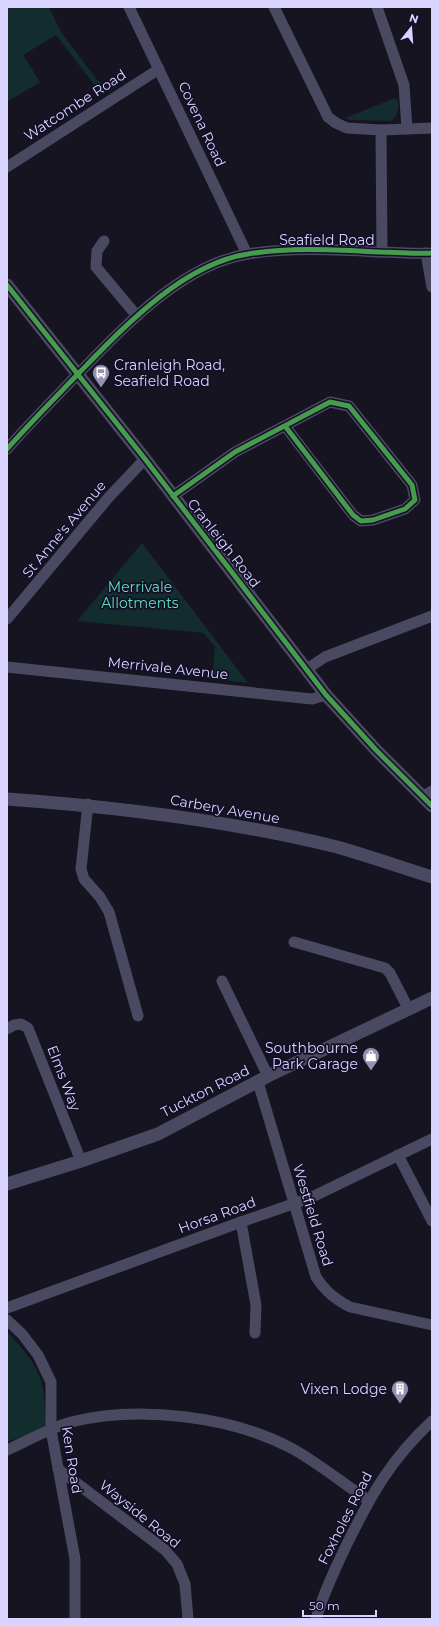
<svg xmlns="http://www.w3.org/2000/svg" width="439" height="1626" font-family="Montserrat,sans-serif">
	<style>
		.green { fill: #132c2d }
		.lines { fill: none; stroke-linecap: round; stroke-linejoin: round }
		.minor { stroke: #4a4962; stroke-width: 11 }
		.tertiary { stroke: #4a4962; stroke-width: 13 }
		.cycleway-casing { stroke: #130f26; stroke-width: 8 }
		.cycleway { stroke: #469c4c; stroke-width: 5 }
		.labels { text-anchor: middle; stroke-width: 3.5; stroke-linejoin: round; paint-order: stroke }
		.street-label { font-size: 14px; fill: #d9d4ff; stroke: #130f26 }
		.poi-label { font-size: 14px; fill: #d9d4ff; stroke: #130f26; text-anchor: end }
		.park-label { font-size: 14px; fill: #5fe0c0; stroke: #130f26 }
	</style>
	<rect width="100%" height="100%" fill="#161421"/>
	<!-- green -->
	<g class="green">
		<path d="M7,7H49L61,32L98,81H100L107,92L102,95L56,35L23,55L40,82L7,102Z"/>
		<path d="M395,98L398,100C398,109 399,115 391,121L351,120L345,118Z"/>
		<path d="M142,543L248,683L212,679L215,647L204,633L77,621Z"/>
		<path d="M7,1332C21,1346 35,1362 41,1381C45,1394 45,1414 47,1428L7,1442Z"/>
	</g>
	<g class="lines">
		<!-- minor -->
		<g class="minor">
			<path d="M129,7L247,254"/>
			<path d="M274,7L328,117L336,123L347,128L381,130L432,128"/>
			<path d="M377,7L404,85L407,129"/>
			<path d="M381,130L382,252"/>
			<path d="M7,167L159,69"/>
			<path d="M104,241L97,251L96,267L137,316"/>
			<path d="M426,253L432,287"/>
			<path d="M7,449C30,423 54,399 78,374C123,328 182,264 248,254C292,247 336,250 381,252C398,252 415,254 432,253"/>
			<path d="M173,496L235,452L330,402L349,406L412,485L415,500L405,509L373,520L361,521L353,515L285,426"/>
			<path d="M7,619L109,497L145,459"/>
			<path d="M7,667L312,699L326,695"/>
			<path d="M307,669L325,657L432,616"/>
			<path d="M423,796L432,791"/>
			<path d="M88,804L81,869L84,879L100,897L109,912L138,1016"/>
			<path d="M294,942L385,968L390,973L408,1008"/>
			<path d="M222,981L268,1076"/>
			<path d="M7,1029L14,1025L21,1024L28,1028L81,1161"/>
			<path d="M258,1082L316,1277C326,1292 335,1299 350,1307L432,1325"/>
			<path d="M398,1155L432,1221"/>
			<path d="M241,1222L256,1305L255,1333"/>
			<path d="M7,1308L241,1222L310,1198L432,1139"/>
			<path d="M7,1320L22,1334L38,1355L51,1382V1430L75,1559V1619"/>
			<path d="M7,1450C27,1441 50,1428 71,1422C138,1405 232,1416 293,1449C318,1463 344,1484 368,1500"/>
			<path d="M58,1469L165,1550L177,1564L185,1584L188,1619"/>
			<path d="M316,1619C323,1594 335,1569 346,1546C371,1495 390,1460 432,1421"/>
		</g>
		<!-- tertiary -->
		<g class="tertiary">
			<path d="M7,285L145,459L326,695L376,750L432,806"/>
			<path d="M7,799C118,807 228,820 337,847C369,856 400,867 432,877"/>
			<path d="M7,1184L81,1161L158,1134L268,1076L432,998"/>
		</g>
		<defs>
			<g id="cycleway">
				<path d="M7,285L145,459L326,695L376,750L432,806"/>
				<path d="M7,449C30,423 54,399 78,374C123,328 182,264 248,254C292,247 336,250 381,252C398,252 415,254 432,253"/>
				<path d="M173,496L235,452L330,402L349,406L412,485L415,500L405,509L373,520L361,521L353,515L285,426"/>
			</g>
		</defs>
		<!-- cycleway casing -->
		<use href="#cycleway" class="cycleway-casing"/>
		<!-- cycleway -->
		<use href="#cycleway" class="cycleway"/>
	</g>
	<!-- icons -->
	<defs>
		<symbol id="bus-pin" viewBox="-11 -11 22 30"><path d="M0 17L-7.5 6A9.5 9.5 0 1 1 7.5 6Z" fill="#9591b1" stroke="#130f26"/><path d="M-5-6H5V4H4V6H2V4H-2V6H-4V4H-5ZM-3.5-4V0h7V-4ZM-3.5 1.2v1.5H-2V1.2ZM2 1.2v1.5H3.5V1.2Z" fill="#fff"/></symbol>
		<symbol id="shop-pin" viewBox="-11 -11 22 30"><path d="M0 17L-7.5 6A9.5 9.5 0 1 1 7.5 6Z" fill="#9591b1" stroke="#130f26"/><path d="M-5-2.5h2.3a2.7 3.5 0 0 1 5.4 0H5L5.5 6h-11ZM-1.5-2.5h3a1.5 2.3 0 0 0-3 0Z" fill="#fff"/></symbol>
		<symbol id="building-pin" viewBox="-11 -11 22 30"><path d="M0 17L-7.5 6A9.5 9.5 0 1 1 7.5 6Z" fill="#9591b1" stroke="#130f26"/><path d="M-4-6H4V6H1V3H-1V6H-4ZM-2.5-4.3h1.7v1.8h-1.7ZM.8-4.3h1.7v1.8H.8ZM-2.5-1h1.7V.8h-1.7ZM.8-1h1.7V.8H.8Z" fill="#fff"/></symbol>
	</defs>
	<g fill-rule="evenodd">
		<use href="#bus-pin" x="91" y="363" width="20" height="27"/>
		<use href="#shop-pin" x="361" y="1046" width="20" height="27"/>
		<use href="#building-pin" x="390" y="1379" width="20" height="27"/>
	</g>
	<g class="labels">
		<!-- street labels -->
		<g class="street-label">
			<text transform="translate(75 105) rotate(-33)" y="5">Watcombe Road</text>
			<text transform="translate(202 124) rotate(65)" y="5">Covena Road</text>
			<text x="327" y="245">Seafield Road</text>
			<text transform="translate(64 529) rotate(-50)" y="5">St Anne's Avenue</text>
			<text transform="translate(224 543) rotate(52)" y="5">Cranleigh Road</text>
			<text transform="translate(168 668) rotate(6)" y="5">Merrivale Avenue</text>
			<text transform="translate(225 809) rotate(10)" y="5">Carbery Avenue</text>
			<text transform="translate(64 1078) rotate(69)" y="5">Elms Way</text>
			<text transform="translate(205 1091) rotate(-27)" y="5">Tuckton Road</text>
			<text transform="translate(217 1215) rotate(-20)" y="5">Horsa Road</text>
			<text transform="translate(313 1215) rotate(73)" y="5">Westfield Road</text>
			<text transform="translate(72 1460) rotate(81)" y="5">Ken Road</text>
			<text transform="translate(140 1514) rotate(39)" y="5">Wayside Road</text>
			<text transform="translate(345 1518) rotate(-63)" y="5">Foxholes Road</text>
		</g>
		<!-- poi labels -->
		<g class="poi-label">
			<text x="114" y="370" text-anchor="start">Cranleigh Road,<tspan x="114" dy="16">Seafield Road</tspan></text>
			<text x="358" y="1053">Southbourne<tspan x="358" dy="16">Park Garage</tspan></text>
			<text x="387" y="1394">Vixen Lodge</text>
		</g>
		<!-- park labels -->
		<g class="park-label">
			<text x="140" y="592">Merrivale<tspan x="140" dy="16">Allotments</tspan></text>
		</g>
	</g>
	<!-- border -->
	<rect width="439" height="1626" fill="none" stroke="#d9d4ff" stroke-width="16"/>
	<!-- north arrow -->
	<g transform="translate(411 28) rotate(17)" stroke="#130f26" stroke-width="3" paint-order="stroke">
	<path d="M0-3L7 15L0 10L-7 15Z" fill="#d9d4ff"/>
	<text y="-6" font-size="11" font-weight="bold" text-anchor="middle" fill="#d9d4ff">N</text>
	</g>
	<!-- scale -->
	<path d="M303 1610v6h73v-6" fill="none" stroke="#d9d4ff" stroke-width="2"/>
	<text x="309" y="1610" font-size="12" fill="#d9d4ff" stroke="#130f26" stroke-width="3" paint-order="stroke">50 m</text>
</svg>
